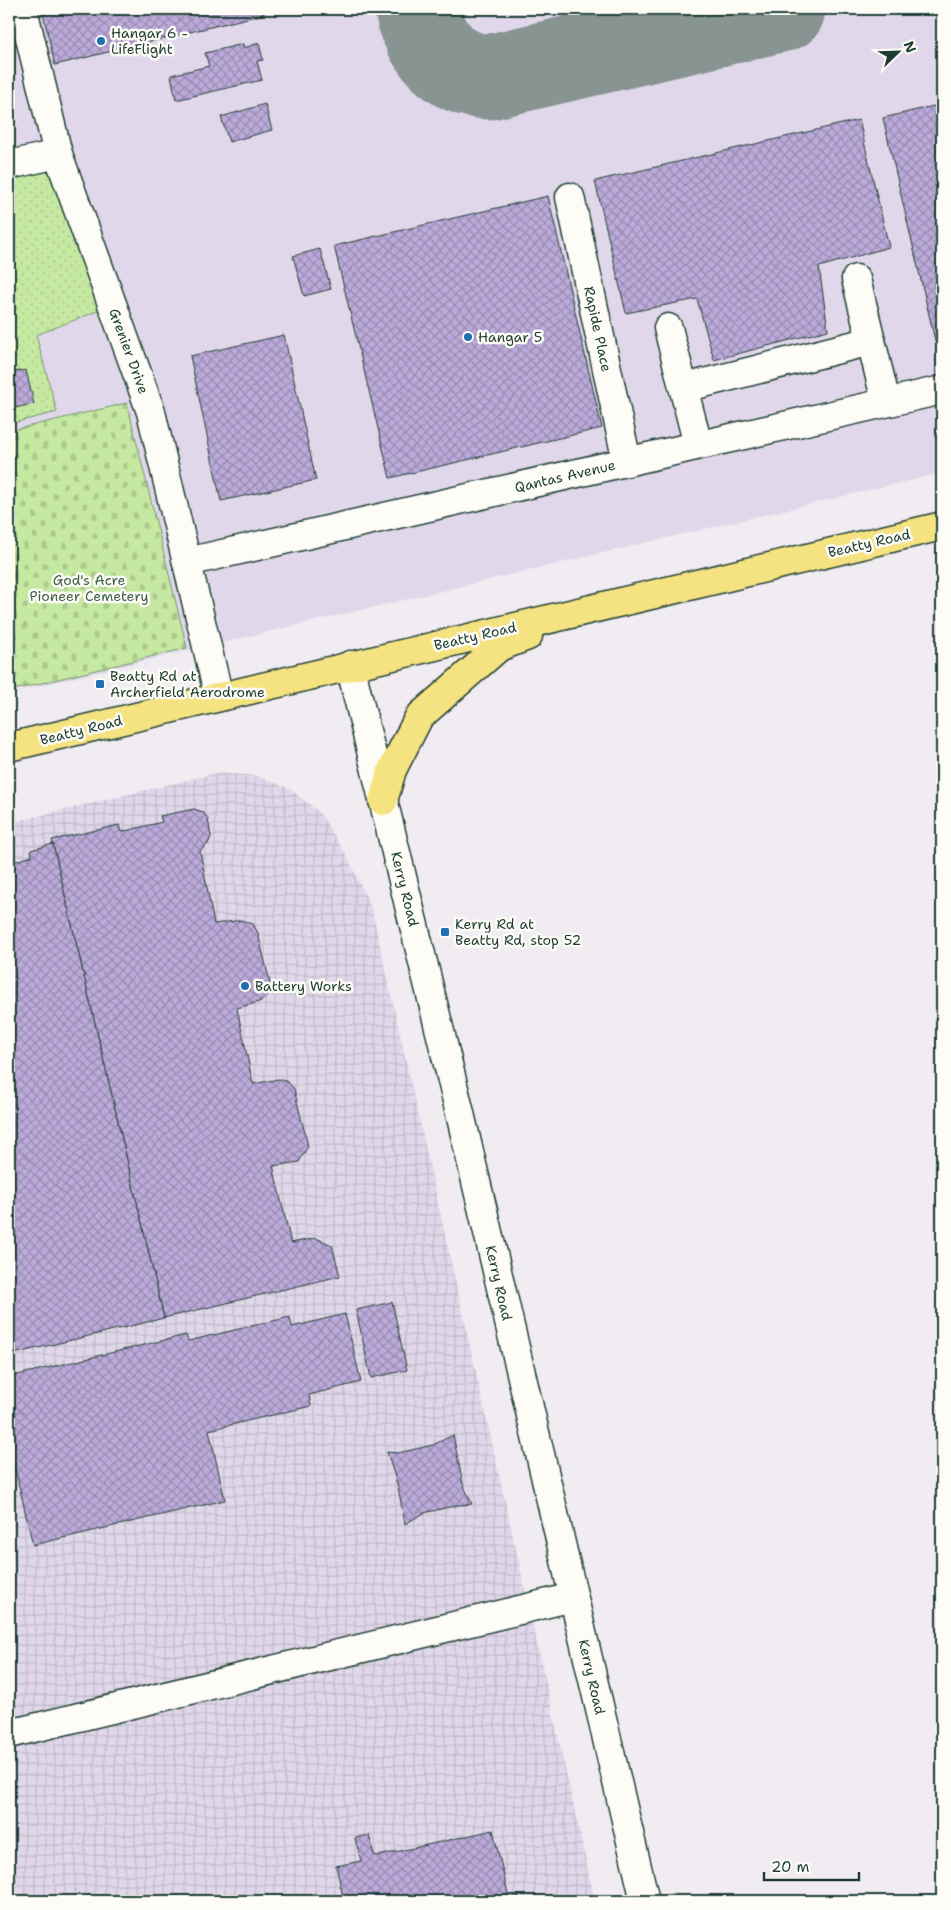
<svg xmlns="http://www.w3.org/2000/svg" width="951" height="1910" font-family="'Shantell Sans',sans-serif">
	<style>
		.built { fill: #e0d8ea }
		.industrial { fill: url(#industrial-grid) }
		.cemetery { fill: url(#cemetery-stones); stroke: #72936b }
		.park { fill: url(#park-dots); stroke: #72936b }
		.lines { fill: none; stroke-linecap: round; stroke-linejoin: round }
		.taxiway { stroke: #889492; stroke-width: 85 }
		.building { fill: url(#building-cross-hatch); stroke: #1f3d34 }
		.minor-casing { stroke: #1f3d34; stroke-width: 31 }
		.major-casing { stroke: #1f3d34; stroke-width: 31 }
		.minor { stroke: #fdfcf7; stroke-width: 28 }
		.major { stroke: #f5e382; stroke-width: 28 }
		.poi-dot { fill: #1f6fb2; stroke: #fdfcf7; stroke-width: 2 }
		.labels { text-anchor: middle; stroke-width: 5; stroke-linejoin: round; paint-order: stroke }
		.poi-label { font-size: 14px; fill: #1f3d34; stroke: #fdfcf7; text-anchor: start }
		.street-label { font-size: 14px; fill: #1f3d34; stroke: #fdfcf7 }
		.park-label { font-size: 14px; fill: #405f4a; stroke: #fdfcf7 }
	</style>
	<defs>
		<pattern id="industrial-grid" width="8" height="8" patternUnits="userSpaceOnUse" patternTransform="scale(1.25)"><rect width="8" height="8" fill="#e0d8ea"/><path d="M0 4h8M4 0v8" fill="none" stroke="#c0bac9"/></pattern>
		<pattern id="cemetery-stones" width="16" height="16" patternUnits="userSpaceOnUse" patternTransform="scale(1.25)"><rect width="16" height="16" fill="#c6e9a2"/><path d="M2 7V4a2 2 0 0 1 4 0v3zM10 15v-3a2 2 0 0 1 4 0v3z" fill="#aac98c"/></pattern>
		<pattern id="park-dots" width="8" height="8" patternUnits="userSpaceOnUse" patternTransform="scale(1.25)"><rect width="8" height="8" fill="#c6e9a2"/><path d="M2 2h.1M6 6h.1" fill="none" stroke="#aac98c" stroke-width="1.8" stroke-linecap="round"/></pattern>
		<pattern id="building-cross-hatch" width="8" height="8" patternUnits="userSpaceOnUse" patternTransform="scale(1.25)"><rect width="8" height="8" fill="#bcaada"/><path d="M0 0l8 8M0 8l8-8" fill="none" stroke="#988cb2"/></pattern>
	</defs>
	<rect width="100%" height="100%" fill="#f0ecf1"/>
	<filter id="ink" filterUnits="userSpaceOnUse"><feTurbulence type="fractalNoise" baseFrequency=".02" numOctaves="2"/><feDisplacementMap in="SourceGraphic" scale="10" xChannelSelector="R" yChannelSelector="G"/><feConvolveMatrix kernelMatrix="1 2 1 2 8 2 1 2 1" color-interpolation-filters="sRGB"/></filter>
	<g filter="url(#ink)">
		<!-- built -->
		<path class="built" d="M9,9H942V473L9,693Z"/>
		<!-- industrial -->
		<path class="industrial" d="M217,773L258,776L290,789L319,812L347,856L372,910L595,1901H9V823Z"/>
		<!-- cemetery -->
		<path class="cemetery" d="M127,403L187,648L9,691V431Z"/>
		<!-- park -->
		<path class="park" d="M54,164L108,307L36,335L57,412L9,424V174Z"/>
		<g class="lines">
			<!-- taxiway -->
			<path class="taxiway" d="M417,9C426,46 448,75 489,77L783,9"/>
		</g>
		<!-- building -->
		<g class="building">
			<path d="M42,9H263L264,14L55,65Z"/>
			<path d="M259,43L263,60L257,61L262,80L176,100L171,75L209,66L205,53L243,44L244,48Z"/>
			<path d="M265,104L272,130L229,142L221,117Z"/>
			<path d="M942,104V365L941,366L883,118Z"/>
			<path d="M859,120L889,247L819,267L828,330L714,360L697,299L626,313L595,181Z"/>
			<path d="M548,196L602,428L390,478L334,246Z"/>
			<path d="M320,249L331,289L304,296L293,256Z"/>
			<path d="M284,335L316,480L221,501L190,356Z"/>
			<path d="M10,359L13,372L26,370L34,404L9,409Z"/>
			<path d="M194,809L203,812L208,819L211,837L208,844L200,851L214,924L241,920L253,924L258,933L271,987L266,998L259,1002L237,1008L253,1084L279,1079L288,1082L294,1089L308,1146L299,1162L273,1166L291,1243L316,1238L332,1245L340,1276L164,1318L52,840L119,825L121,832L162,822L160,816Z"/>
			<path d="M53,844L164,1318L9,1355V863L32,856L31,850Z"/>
			<path d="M392,1302L407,1370L371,1378L356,1310Z"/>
			<path d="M345,1314L361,1382L309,1395L311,1406L209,1430L225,1500L33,1545L9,1443V1377L186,1335L188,1341L290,1317L292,1327Z"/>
			<path d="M453,1435L463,1484L472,1504L458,1505L424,1513L405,1524L398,1487L387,1452L398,1453L433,1445Z"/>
			<path d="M493,1830L509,1898L519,1896L520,1901H344L336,1866L361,1861L355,1838L369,1835L374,1855L378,1856Z"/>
		</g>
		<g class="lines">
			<defs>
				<g id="minor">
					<path d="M23,9L58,154L151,412L219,697"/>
					<path d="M9,165L58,154"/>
					<path d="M570,197L627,462"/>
					<path d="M856,279L886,402"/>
					<path d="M668,328L698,445"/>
					<path d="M684,388L871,341"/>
					<path d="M187,562L942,390"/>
					<path d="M350,665L459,1109L645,1901"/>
					<path d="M9,1734L573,1597"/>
				</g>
				<g id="major">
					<path d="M9,747L942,526"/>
					<path d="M383,801L392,770L419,717L499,647L528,636"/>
				</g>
			</defs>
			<!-- minor casing -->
			<use href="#minor" class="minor-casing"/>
			<!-- major casing -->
			<use href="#major" class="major-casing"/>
			<!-- minor -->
			<use href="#minor" class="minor"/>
			<!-- major -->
			<use href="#major" class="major"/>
		</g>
	</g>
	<!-- markers -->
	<g class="poi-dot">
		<circle cx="101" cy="41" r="5"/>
		<circle cx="468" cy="337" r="5"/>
		<rect x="95" y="679" width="10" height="10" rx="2.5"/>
		<rect x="440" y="927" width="10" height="10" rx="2.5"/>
		<circle cx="245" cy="986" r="5"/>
	</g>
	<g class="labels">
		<!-- poi labels -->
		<g class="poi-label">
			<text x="111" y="38">Hangar 6 -<tspan x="111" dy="16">LifeFlight</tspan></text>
			<text x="478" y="342">Hangar 5</text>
			<text x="110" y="681">Beatty Rd at<tspan x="110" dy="16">Archerfield Aerodrome</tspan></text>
			<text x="455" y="929">Kerry Rd at<tspan x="455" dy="16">Beatty Rd, stop 52</tspan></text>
			<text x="255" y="991">Battery Works</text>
		</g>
		<!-- street labels -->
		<g class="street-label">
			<text transform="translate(598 329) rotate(78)" y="5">Rapide Place</text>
			<text transform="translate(129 351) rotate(70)" y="5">Grenier Drive</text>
			<text transform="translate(565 476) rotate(-13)" y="5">Qantas Avenue</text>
			<text transform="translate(869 543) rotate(-13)" y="5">Beatty Road</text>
			<text transform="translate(475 636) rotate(-13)" y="5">Beatty Road</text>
			<text transform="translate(81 730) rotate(-14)" y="5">Beatty Road</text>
			<text transform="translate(405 889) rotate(76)" y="5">Kerry Road</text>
			<text transform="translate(499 1283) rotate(77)" y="5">Kerry Road</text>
			<text transform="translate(592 1677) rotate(77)" y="5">Kerry Road</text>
		</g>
		<!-- park labels -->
		<g class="park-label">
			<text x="89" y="585">God's Acre<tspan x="89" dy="16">Pioneer Cemetery</tspan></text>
		</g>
	</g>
	<!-- margin -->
	<rect width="951" height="1910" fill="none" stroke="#fdfcf7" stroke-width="30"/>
	<rect x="15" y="15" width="921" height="1880" fill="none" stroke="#1f3d34" stroke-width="2" filter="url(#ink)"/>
	<!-- north arrow -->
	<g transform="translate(898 52) rotate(67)" stroke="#fdfcf7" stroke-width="4" paint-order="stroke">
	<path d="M0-4L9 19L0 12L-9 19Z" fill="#1f3d34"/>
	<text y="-8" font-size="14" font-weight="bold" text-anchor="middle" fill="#1f3d34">N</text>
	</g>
	<!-- scale -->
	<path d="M764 1872v8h95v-8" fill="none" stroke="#1f3d34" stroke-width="2.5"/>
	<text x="771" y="1872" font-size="15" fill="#1f3d34" stroke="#fdfcf7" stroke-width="4" paint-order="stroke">20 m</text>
</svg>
